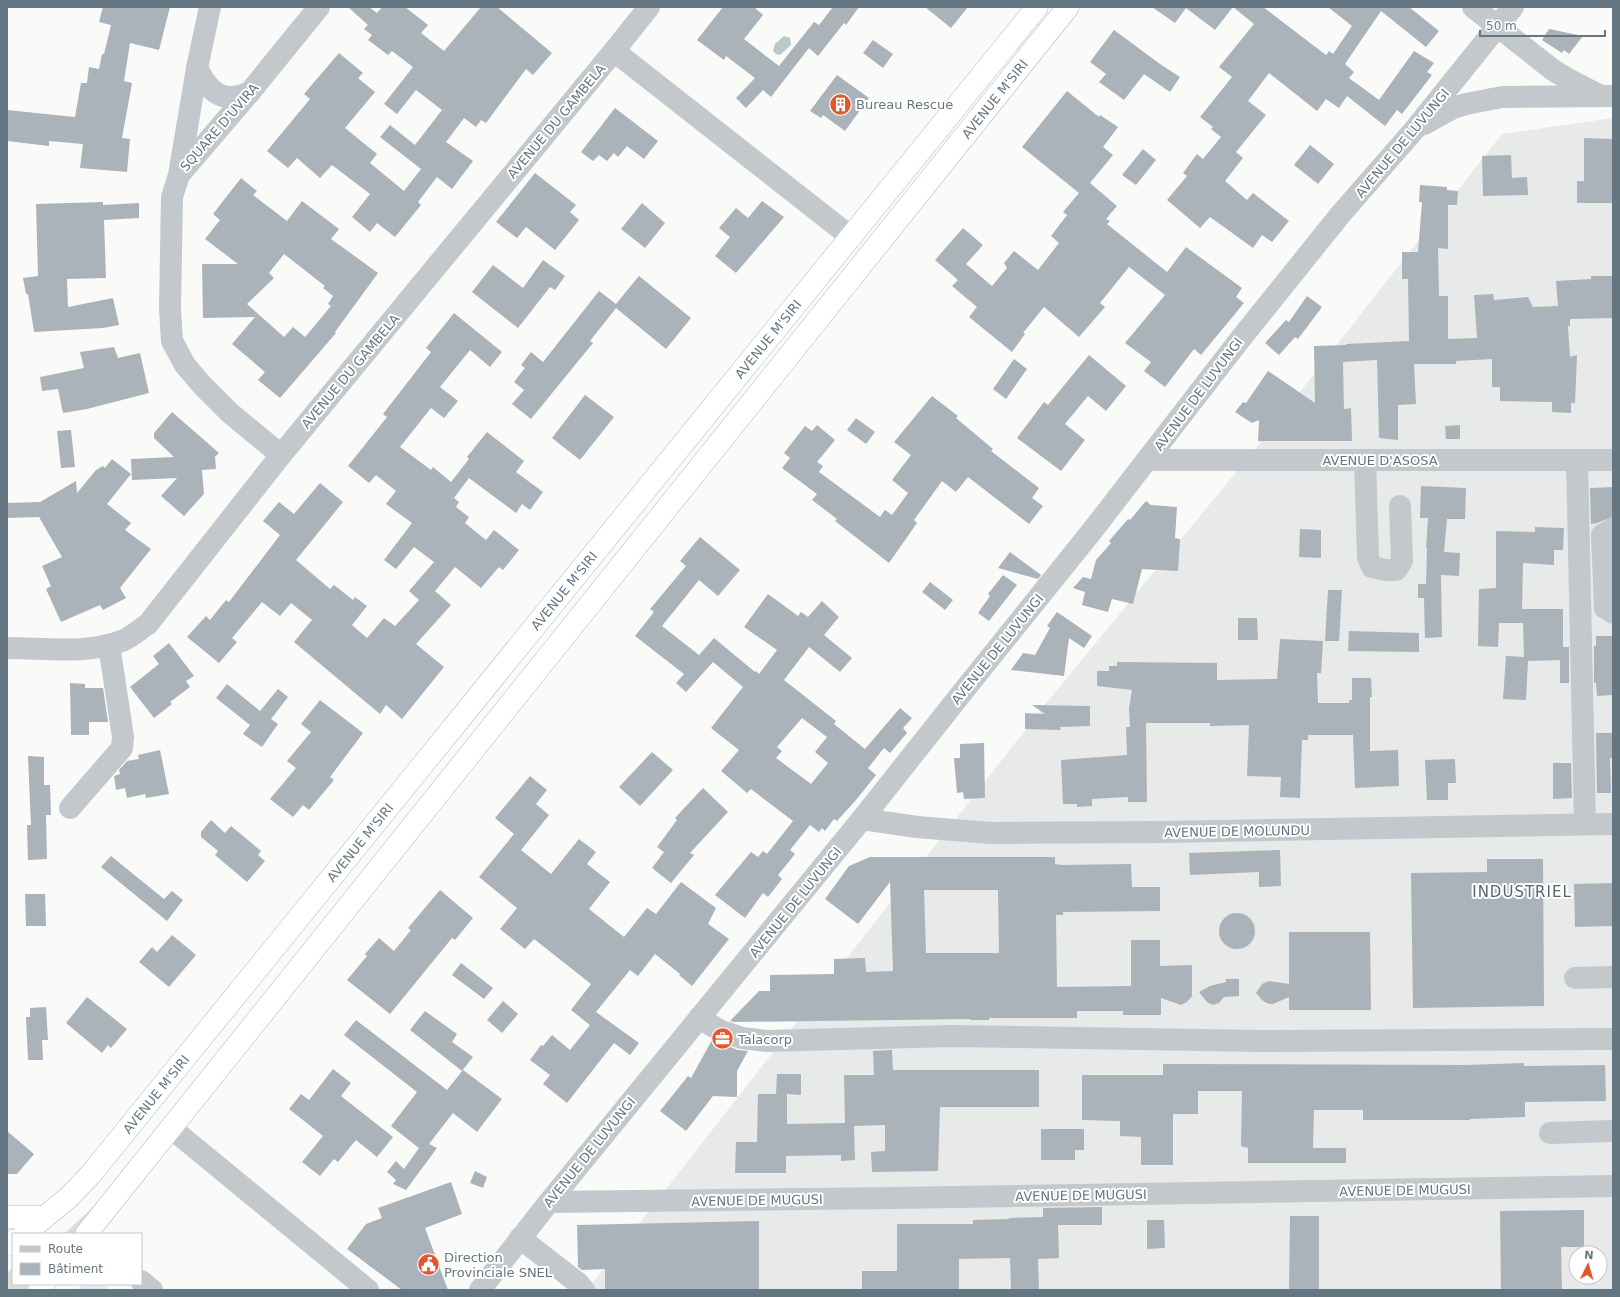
<svg xmlns="http://www.w3.org/2000/svg" width="1620" height="1297" font-family="'DejaVu Sans',sans-serif">
	<style>
		.built { fill: #e8e9e9; fill-rule: evenodd }
		.green { fill: #dadfd7 }
		.water { fill: #bbc7cb }
		.building { fill: #aab3b9; fill-rule: evenodd }
		.lines { fill: none; stroke-linecap: round; stroke-linejoin: round }
		.highway-casing { stroke: #b4b9bd; stroke-width: 23 }
		.minor { stroke: #c3c8cc; stroke-width: 22 }
		.highway { stroke: #fff; stroke-width: 22 }
		.labels { text-anchor: middle; stroke-width: 4; stroke-linejoin: round; paint-order: stroke }
		.street-label { font-size: 13px; fill: #657683; stroke: #fff }
		.poi-label { font-size: 13px; fill: #657683; stroke: #fff; text-anchor: start }
		.quarter-label { font-size: 15px; letter-spacing: 1px; fill: #57646e; stroke: #fff }
	</style>
	<rect width="100%" height="100%" fill="#fafaf8"/>
	<!-- built -->
	<g class="built">
		<path d="M1613,118V1290H587L1048,701L1256,448L1502,134ZM1576,1253H1600V1277H1576Z"/>
		<path d="M83,1284H102L110,1290H78Z"/>
	</g>
	<!-- green -->
	<g class="green">
		<path d="M103,1198L75,1234H64L65,1233Z"/>
		<path d="M13,1267V1284H35L30,1290H7V1273Z"/>
	</g>
	<!-- water -->
	<path class="water" d="M784,36L790,38L791,45L780,55L776,54L773,51L775,44Z"/>
	<!-- building -->
	<g class="building">
		<path d="M103,7H170L159,50L130,43L124,81L132,83L122,138L130,139L127,172L80,168L83,144L49,141V146L7,141V110L75,117L81,83H87L89,67L99,69L102,54H104L111,25L99,22Z"/>
		<path d="M348,7H369L377,13L382,7H405L428,25L421,33L444,51L481,7H497L552,53L533,75L526,69L486,123L481,120L476,127L464,118L446,142L473,161L452,189L437,177L418,202L421,205L395,237L377,223L370,232L352,217L370,194L332,165L320,178L297,158L288,168L267,151L310,99L304,94L339,53L363,73L358,78L375,92L345,128L377,154L370,163L404,191L421,169L380,137L390,125L415,145L442,110L416,90L397,114L384,104L413,67L392,51L388,55L368,40L372,35L364,29L368,25Z"/>
		<path d="M723,7H754L763,15L744,39L779,66L814,22L819,25L833,7H859L846,25L844,23L818,56L809,48L771,97L763,90L746,108L736,98L755,78L726,56L724,60L697,40Z"/>
		<path d="M925,7H968L951,28Z"/>
		<path d="M1152,7H1263L1326,55L1329,51L1333,54L1352,26L1328,7H1409L1439,31L1426,47L1381,11L1345,64L1354,72L1349,78L1379,100L1414,51L1434,63L1427,72L1432,75L1402,114L1397,110L1385,126L1347,96L1339,108L1326,99L1317,111L1269,73L1248,101L1266,115L1236,152L1243,158L1225,181L1247,200L1253,193L1289,221L1272,242L1262,235L1253,248L1210,217L1200,228L1167,200L1187,176L1183,173L1197,154L1203,159L1221,137L1211,129L1213,127L1200,117L1232,77L1219,67L1254,24L1233,7L1215,30L1186,8L1175,23Z"/>
		<path d="M1549,29L1583,36L1569,54L1564,50L1562,53L1542,40Z"/>
		<path d="M1114,30L1160,64L1180,77L1170,92L1144,74L1124,100L1099,82L1106,74L1090,62Z"/>
		<path d="M873,40L893,54L883,68L863,53Z"/>
		<path d="M837,75L869,98L845,131L823,115L821,118L810,111Z"/>
		<path d="M1067,91L1099,117L1100,115L1118,127L1103,147L1113,155L1090,183L1117,206L1106,219L1110,221L1107,224L1167,272L1186,247L1242,288L1236,297L1244,303L1201,355L1194,349L1165,387L1144,371L1151,362L1125,343L1165,295L1129,267L1100,303L1105,307L1079,337L1044,307L1023,333L1025,334L1012,352L969,317L977,307L952,286L958,280L935,260L963,228L983,245L966,264L992,286L1007,268L1004,263L1014,251L1038,270L1059,243L1051,236L1067,215L1063,212L1079,193L1022,147Z"/>
		<path d="M615,108L658,141L644,159L627,146L618,157L614,153L607,161L599,155L593,161L581,152Z"/>
		<path d="M1584,138L1613,139V203H1577V181H1584Z"/>
		<path d="M1310,145L1334,164L1318,184L1294,165Z"/>
		<path d="M1143,149L1156,160L1136,185L1122,175Z"/>
		<path d="M1511,155L1512,178L1527,177L1528,195L1483,196L1482,156Z"/>
		<path d="M535,173L576,205L570,212L579,220L555,250L526,227L517,238L496,222Z"/>
		<path d="M241,178L257,191L253,195L287,221L302,201L339,229L331,239L378,273L335,332L336,333L280,398L258,380L265,372L232,344L255,317L203,318L202,264H238L205,239L220,220L213,214ZM284,254L325,286L323,288L333,296L328,304L331,306L305,337L293,327L284,337L247,304L274,278L269,273Z"/>
		<path d="M1420,185L1447,187V190L1458,191L1457,205H1448V249L1438,248L1439,296H1448V339L1477,338L1474,295L1493,294L1494,300L1528,297L1533,307L1558,306L1556,281L1591,279V276H1613V318L1570,319V326H1568L1570,357L1577,355L1575,403H1571V413L1552,412V402L1500,401V387H1492V359L1456,361V364H1414L1416,404L1398,405V440L1379,438L1377,360L1343,362L1344,409L1351,408L1352,441H1258L1259,420L1252,423L1235,412L1243,402L1246,403L1268,371L1315,403L1314,346L1346,345V344L1409,341L1408,279H1402V252H1418L1422,202H1419Z"/>
		<path d="M762,201L784,217L736,273L715,256L730,237L719,228L736,208L748,218Z"/>
		<path d="M103,202V205L139,203V218L104,220L106,278L67,279L68,307L113,298L119,325L103,328L34,332L28,294H26L23,278L38,276L36,204Z"/>
		<path d="M642,203L665,223L645,248L621,229Z"/>
		<path d="M543,260L565,276L555,290L550,287L518,328L472,292L493,265L523,288Z"/>
		<path d="M639,276L691,318L666,349L616,308L590,341L593,343L531,419L512,404L524,390L514,382L525,368L521,365L531,352L543,362L599,291L616,304Z"/>
		<path d="M1307,296L1322,307L1298,339L1295,337L1279,355L1265,343L1286,320L1289,322Z"/>
		<path d="M454,313L502,352L490,367L470,350L440,387L458,401L444,418L431,408L400,447L431,470L433,467L451,482L469,459L467,457L487,432L524,461L516,472L543,492L530,510L522,504L516,513L469,478L454,498L459,502L456,507L469,517L465,523L486,540L494,530L519,550L503,570L499,567L481,588L455,567L435,591L451,605L416,644L444,667L402,719L386,705L380,714L294,642L312,620L291,603L280,616L262,602L232,638L237,642L219,663L187,637L206,616L210,620L226,600L229,602L280,535L263,521L279,502L294,514L320,483L343,502L296,560L330,589L334,585L353,600L355,597L367,606L352,625L367,638L384,618L395,626L419,600L409,591L434,562L414,547L396,569L384,560L412,523L386,504L396,491L376,475L369,483L348,466L387,417L383,414L431,352L426,348Z"/>
		<path d="M114,347L118,358L140,353L149,393L87,409L63,413L58,389L42,391L40,377L84,368L80,352Z"/>
		<path d="M1089,355L1126,386L1106,411L1088,396L1065,424L1085,440L1061,471L1017,438L1044,402L1048,405Z"/>
		<path d="M1014,359L1027,369L1006,399L993,389Z"/>
		<path d="M585,395L614,417L580,460L552,438Z"/>
		<path d="M932,396L958,416L956,418L993,449L991,451L1039,488L1032,498L1043,506L1029,524L968,477L956,492L942,481L914,520L917,523L889,563L835,521L837,519L812,500L817,494L782,468L790,458L784,453L805,426L812,431L817,425L835,440L817,462L823,466L819,472L880,517L885,510L892,515L908,493L892,480L911,455L894,442Z"/>
		<path d="M172,412L219,453L215,457L216,469L202,470L204,494L184,516L161,496L177,478L132,480L131,459L174,457L154,438V433Z"/>
		<path d="M856,418L875,432L866,444L847,430Z"/>
		<path d="M1460,425V439H1446L1445,426Z"/>
		<path d="M71,430L75,467L61,468L57,431Z"/>
		<path d="M112,459L131,474L107,504L131,523L125,530L151,549L120,588L126,598L103,610L100,605L61,622L46,589L51,586L42,566L62,557L39,517L7,518V503L40,502L76,481L77,493L96,470L103,466L105,468Z"/>
		<path d="M1421,486L1466,488L1465,519H1447L1444,552L1460,553L1459,576L1441,575L1442,637L1425,638L1424,598H1418V584H1426L1427,548H1426L1428,518H1420Z"/>
		<path d="M1613,487V517L1597,523L1591,524L1590,488Z"/>
		<path d="M1146,501L1151,505L1177,507L1175,538L1180,539L1178,571L1142,569L1133,604L1112,599L1108,612L1082,605L1085,592L1073,588L1083,577L1091,579L1096,560L1111,543L1109,541L1128,519L1130,520Z"/>
		<path d="M1535,527L1564,528L1563,550H1554V565L1523,563L1522,609H1563V647H1569V683H1560V660L1528,661L1526,700L1503,699L1506,656L1524,657L1523,623H1499L1498,647L1478,646L1479,589L1496,588V531L1535,532Z"/>
		<path d="M1300,529L1321,530V558L1299,557Z"/>
		<path d="M700,537L740,570L718,596L699,580L662,626L699,655L714,638L755,672L756,671L759,674L777,650L744,627L768,594L798,616L801,612L808,617L822,601L839,617L824,635L852,658L840,672L809,647L784,680L836,721L834,724L865,749L900,708L912,718L903,728L907,733L890,753L884,748L868,768L876,775L856,800L837,821L834,819L825,831L822,828L819,832L810,825L790,850L795,854L778,875L782,879L768,897L763,893L745,918L715,895L751,852L758,857L763,851L767,854L793,821L751,789L747,793L721,771L739,750L711,728L743,687L713,662L686,692L676,683L684,674L635,636L654,612L650,609L686,566L680,561ZM802,718L827,737L815,752L828,763L811,784L776,758L782,751L777,747Z"/>
		<path d="M1010,552L1041,575L1038,579L998,568Z"/>
		<path d="M1003,575L1017,585L989,621L978,613L990,596L988,594Z"/>
		<path d="M930,582L953,600L945,610L922,592Z"/>
		<path d="M1328,590H1342L1339,641H1325Z"/>
		<path d="M1057,612L1092,636L1084,648L1069,638L1064,676L1011,670L1023,653L1035,655L1050,628L1047,626Z"/>
		<path d="M1238,618H1257L1258,640H1238Z"/>
		<path d="M1349,631L1419,633V652L1348,651Z"/>
		<path d="M1596,636H1613V695L1597,696L1596,683H1594V646H1596Z"/>
		<path d="M1280,639L1323,641L1321,673H1317L1318,703H1349V700H1352V678H1371L1372,697H1370V751L1398,750L1399,786L1355,788L1353,735H1308V740H1302L1300,798L1280,797L1281,777L1247,776L1249,725L1210,726V723H1146L1147,802H1128V797L1092,799V806L1077,807V804H1063L1061,760L1127,755L1126,727H1130L1129,708L1132,690L1097,686V671H1109V666H1117V662L1217,663V680L1277,679Z"/>
		<path d="M169,643L194,676L186,681L190,687L170,702L172,704L154,718L130,687L159,664L153,656Z"/>
		<path d="M70,683L85,684V688H103L108,722H89V735H71Z"/>
		<path d="M227,684L260,711L278,689L288,697L271,719L278,724L262,747L243,734L250,725L216,698Z"/>
		<path d="M320,700L363,733L330,777L334,780L309,810L303,805L293,817L270,799L296,768L287,761L311,732L301,724Z"/>
		<path d="M1032,705L1090,706V726L1060,727L1061,730L1025,729V713L1045,714Z"/>
		<path d="M1596,733H1613V758H1610L1611,793H1597Z"/>
		<path d="M984,743L985,798L964,799L963,792L957,793L954,758H960V744Z"/>
		<path d="M160,750L169,794L146,798L145,794L127,798L125,788L116,790L114,776L120,774L119,770L127,761L139,759L138,755Z"/>
		<path d="M652,752L673,770L640,806L619,787Z"/>
		<path d="M28,756L44,757V785H50L51,815H46L47,859L28,860L27,825H31Z"/>
		<path d="M1455,759L1456,783H1448V800H1427L1425,760Z"/>
		<path d="M1553,763H1571L1572,798L1553,799Z"/>
		<path d="M530,776L547,790L536,804L549,815L521,850L551,874L579,839L596,852L587,864L610,882L589,909L624,937L647,908L656,914L681,882L716,908L708,924L729,939L692,986L679,975L680,974L655,954L638,976L630,970L596,1012L639,1043L630,1055L614,1043L567,1103L543,1084L550,1075L530,1060L541,1045L543,1046L552,1035L570,1050L590,1025L571,1010L591,984L534,939L525,949L500,929L517,908L479,877L514,834L495,818Z"/>
		<path d="M703,788L728,812L690,853L694,855L671,883L652,868L664,852L657,847L677,820L675,818Z"/>
		<path d="M211,820L225,833L231,826L261,851L258,855L265,861L247,882L215,855L218,851L201,837V832Z"/>
		<path d="M1280,850L1281,886L1259,887V872L1190,875L1189,853Z"/>
		<path d="M111,856L164,899L172,891L183,900L167,921L101,867Z"/>
		<path d="M870,857H1055V864L1062,865L1131,864L1132,887H1160V911L1063,912V915H1056L1057,987L1131,986V940H1160V966L1192,965V996L1187,1002L1181,1005L1161,998V1015H1123V1011H1077V1018H989V1020H970V1019L734,1022L730,1021L759,991H770V975L834,974V959L865,958L866,972L893,971L890,882L858,924L825,899L849,866ZM924,890H998L999,953H926Z"/>
		<path d="M1487,859H1543L1544,1006L1413,1008L1411,873L1487,872Z"/>
		<path d="M1613,883V926L1575,927L1574,884Z"/>
		<path d="M440,890L473,918L455,940L452,938L390,1014L347,980L367,956L365,954L379,938L394,951L411,930L408,928Z"/>
		<path d="M25,894H45L46,926H26Z"/>
		<circle cx="1237" cy="931" r="18"/>
		<path d="M1289,932H1370L1371,1010H1289V997L1273,1004H1269L1263,1001L1256,993L1262,984L1269,981L1289,984Z"/>
		<path d="M172,935L196,955L169,987L139,962L152,947L157,952Z"/>
		<path d="M461,963L493,988L484,999L452,975Z"/>
		<path d="M1226,979H1239V996L1224,997L1219,1003L1213,1005L1207,1002L1199,992L1210,986L1226,982Z"/>
		<path d="M87,997L127,1029L111,1048L108,1045L102,1053L66,1023Z"/>
		<path d="M503,1001L518,1014L502,1033L487,1020Z"/>
		<path d="M46,1007L48,1040H42L43,1060H28L26,1017H30V1008Z"/>
		<path d="M425,1011L457,1034L452,1042L473,1057L462,1071L410,1030Z"/>
		<path d="M356,1020L447,1090L463,1070L502,1099L477,1132L453,1113L429,1144L437,1148L406,1190L393,1184L396,1180L387,1172L396,1161L404,1169L419,1148L391,1126L417,1092L344,1035Z"/>
		<path d="M712,1040L738,1050L748,1051L737,1071V1097L713,1096L686,1131L660,1111L688,1076L691,1078Z"/>
		<path d="M892,1050L893,1070H1039V1107H940L938,1171L872,1172L871,1152L885,1151V1125L854,1126L855,1160L841,1161V1155L786,1156V1173H735L736,1142H757L758,1094H776L777,1074H801V1095L787,1094V1124L845,1123L844,1075H874L873,1051Z"/>
		<path d="M1524,1063V1066L1605,1065L1606,1101L1525,1102V1117L1470,1119V1120H1363V1110H1314L1313,1148H1346V1163H1248V1148L1241,1146L1242,1091H1198V1114H1173V1165H1141V1137L1120,1136V1121L1082,1120V1075H1163V1064L1466,1065Z"/>
		<path d="M333,1069L351,1083L341,1096L393,1137L377,1157L356,1140L338,1162L334,1159L320,1176L302,1162L323,1136L289,1109L301,1094L309,1100Z"/>
		<path d="M1041,1129H1084V1150H1075V1160H1041Z"/>
		<path d="M7,1131L34,1154L17,1174H7Z"/>
		<path d="M475,1171L487,1177L483,1188L470,1183Z"/>
		<path d="M451,1182L462,1214L425,1228L448,1290H402L347,1249L366,1224L382,1218L378,1208Z"/>
		<path d="M1102,1207V1225H1058L1059,1258L1038,1259L1039,1290H1011L1010,1258L959,1259V1290H862V1271H897V1224H973V1220L1009,1219V1218L1043,1217V1208Z"/>
		<path d="M1584,1210V1247H1561L1562,1290H1501L1500,1211Z"/>
		<path d="M1290,1216H1319V1290H1289Z"/>
		<path d="M1147,1220H1164L1165,1248L1147,1249Z"/>
		<path d="M759,1221V1290H605V1269L582,1270L578,1267L577,1225Z"/>
	</g>
	<g class="lines">
		<defs>
			<g id="highway">
				<path d="M7,1217H44"/>
				<path id="s1" d="M24,1234L69,1197L91,1174L1037,7"/>
				<path id="s2" d="M86,1234L1068,7"/>
				<path d="M7,1245L13,1241"/>
				<path d="M39,1290L44,1284"/>
			</g>
		</defs>
		<!-- highway casing -->
		<use href="#highway" class="highway-casing"/>
		<!-- minor -->
		<g class="minor">
			<path d="M210,7L197,68L179,175L172,197L170,309L172,341L185,365L202,385L230,413L281,455"/>
			<path d="M1473,7L1553,70L1568,79L1597,94"/>
			<path d="M614,51L851,237"/>
			<path d="M197,68C209,92 223,105 250,92"/>
			<path d="M1424,124L1453,108L1466,104L1502,97L1613,96"/>
			<path d="M179,175L250,92L319,7"/>
			<path d="M1147,460H1613"/>
			<path d="M1365,460L1368,558L1372,567L1386,570H1396L1402,561L1400,506"/>
			<path d="M1577,460L1585,824"/>
			<path d="M1613,529L1602,535L1605,608L1613,613"/>
			<path d="M7,648C45,648 88,655 124,640C133,636 140,629 148,624L281,455L614,51L649,7"/>
			<path d="M70,808L122,748L123,737L109,645"/>
			<path d="M862,819L917,827L991,833L1164,832L1613,824"/>
			<path d="M1575,978L1613,977"/>
			<path d="M699,1018L721,1031L742,1038L767,1041L951,1036L1261,1041L1613,1039"/>
			<path d="M171,1128L368,1290"/>
			<path d="M1550,1133L1613,1131"/>
			<path d="M549,1202L893,1198L1613,1186"/>
			<path d="M520,1238L578,1283L584,1290"/>
			<path d="M141,1281L152,1290"/>
			<path d="M480,1290L549,1202L862,819L965,689L1092,531L1238,342L1340,215L1415,129L1513,7"/>
		</g>
		<!-- highway -->
		<use href="#highway" class="highway"/>
	</g>
	<!-- icons -->
	<defs>
		<symbol id="building-disc" viewBox="-11 -11 22 22"><circle r="9.5" fill="#e4572e" stroke="#fff"/><path d="M-4-6H4V6H1V3H-1V6H-4ZM-2.5-4.3h1.7v1.8h-1.7ZM.8-4.3h1.7v1.8H.8ZM-2.5-1h1.7V.8h-1.7ZM.8-1h1.7V.8H.8Z" fill="#fff"/></symbol>
		<symbol id="office-disc" viewBox="-11 -11 22 22"><circle r="9.5" fill="#e4572e" stroke="#fff"/><path d="M-6-3h4V-5.5h4V-3h4V5H-6ZM-1-4.5V-3h2v-1.5ZM-6 0V1H6V0Z" fill="#fff"/></symbol>
		<symbol id="civic-disc" viewBox="-11 -11 22 22"><circle r="9.5" fill="#e4572e" stroke="#fff"/><path d="M-.6-6.5H3V-4.5H.6V-3L4-1V1h2V6H-6V1h2V-1L-.6-3ZM-1.2 2.5V6h2.4V2.5Z" fill="#fff"/></symbol>
	</defs>
	<g fill-rule="evenodd">
		<use href="#building-disc" x="828" y="92" width="25" height="25"/>
		<use href="#office-disc" x="710" y="1026" width="25" height="25"/>
		<use href="#civic-disc" x="416" y="1252" width="25" height="25"/>
	</g>
	<g class="labels">
		<!-- street labels -->
		<g class="street-label">
			<text dy="5" stroke="none"><textPath href="#s2" startOffset="1454">AVENUE M'SIRI</textPath></text>
			<text transform="translate(556 121) rotate(-50)" y="5">AVENUE DU GAMBELA</text>
			<text transform="translate(219 127) rotate(-49)" y="5">SQUARE D'UVIRA</text>
			<text transform="translate(1402 143) rotate(-50)" y="5">AVENUE DE LUVUNGI</text>
			<text dy="5" stroke="none"><textPath href="#s1" startOffset="1165">AVENUE M'SIRI</textPath></text>
			<text transform="translate(350 371) rotate(-50)" y="5">AVENUE DU GAMBELA</text>
			<text transform="translate(1198 394) rotate(-53)" y="5">AVENUE DE LUVUNGI</text>
			<text x="1380" y="465">AVENUE D'ASOSA</text>
			<text dy="5" stroke="none"><textPath href="#s1" startOffset="841">AVENUE M'SIRI</textPath></text>
			<text transform="translate(997 649) rotate(-51)" y="5">AVENUE DE LUVUNGI</text>
			<text transform="translate(1237 831) rotate(-1)" y="5">AVENUE DE MOLUNDU</text>
			<text dy="5" stroke="none"><textPath href="#s1" startOffset="517">AVENUE M'SIRI</textPath></text>
			<text transform="translate(795 902) rotate(-51)" y="5">AVENUE DE LUVUNGI</text>
			<text dy="5" stroke="none"><textPath href="#s1" startOffset="193">AVENUE M'SIRI</textPath></text>
			<text transform="translate(589 1152) rotate(-51)" y="5">AVENUE DE LUVUNGI</text>
			<text transform="translate(1405 1190) rotate(-1)" y="5">AVENUE DE MUGUSI</text>
			<text transform="translate(1081 1195) rotate(-1)" y="5">AVENUE DE MUGUSI</text>
			<text transform="translate(757 1200) rotate(-1)" y="5">AVENUE DE MUGUSI</text>
		</g>
		<!-- poi labels -->
		<g class="poi-label">
			<text x="856" y="109">Bureau Rescue</text>
			<text x="738" y="1044">Talacorp</text>
			<text x="444" y="1262">Direction<tspan x="444" dy="15">Provinciale SNEL</tspan></text>
		</g>
		<!-- quarter labels -->
		<g class="quarter-label">
			<text x="1522" y="897">INDUSTRIEL</text>
		</g>
	</g>
	<!-- border -->
	<rect width="1620" height="1297" fill="none" stroke="#657683" stroke-width="16"/>
	<!-- legend -->
	<rect x="12" y="1233" width="130" height="52" fill="#ffffff" stroke="#c1c8cd"/>
	<rect x="20" y="1246" width="20" height="6" fill="#c3c8cc" stroke="#c1c8cd"/>
	<text x="48" y="1253" font-size="12" fill="#657683">Route</text>
	<rect x="20" y="1263" width="20" height="12" fill="#aab3b9" stroke="#c1c8cd"/>
	<text x="48" y="1273" font-size="12" fill="#657683">Bâtiment</text>
	<!-- north arrow -->
	<g transform="translate(1588 1265) rotate(5)"><circle r="19" fill="#ffffff" stroke="#c1c8cd"/>
	<path d="M0-3L7 15L0 10L-7 15Z" fill="#e4572e"/>
	<text y="-6" font-size="11" font-weight="bold" text-anchor="middle" fill="#657683">N</text>
	</g>
	<!-- scale -->
	<path d="M1480 30v6h125v-6" fill="none" stroke="#657683" stroke-width="2"/>
	<text x="1486" y="30" font-size="12" fill="#657683" stroke="#ffffff" stroke-width="3" paint-order="stroke">50 m</text>
</svg>
